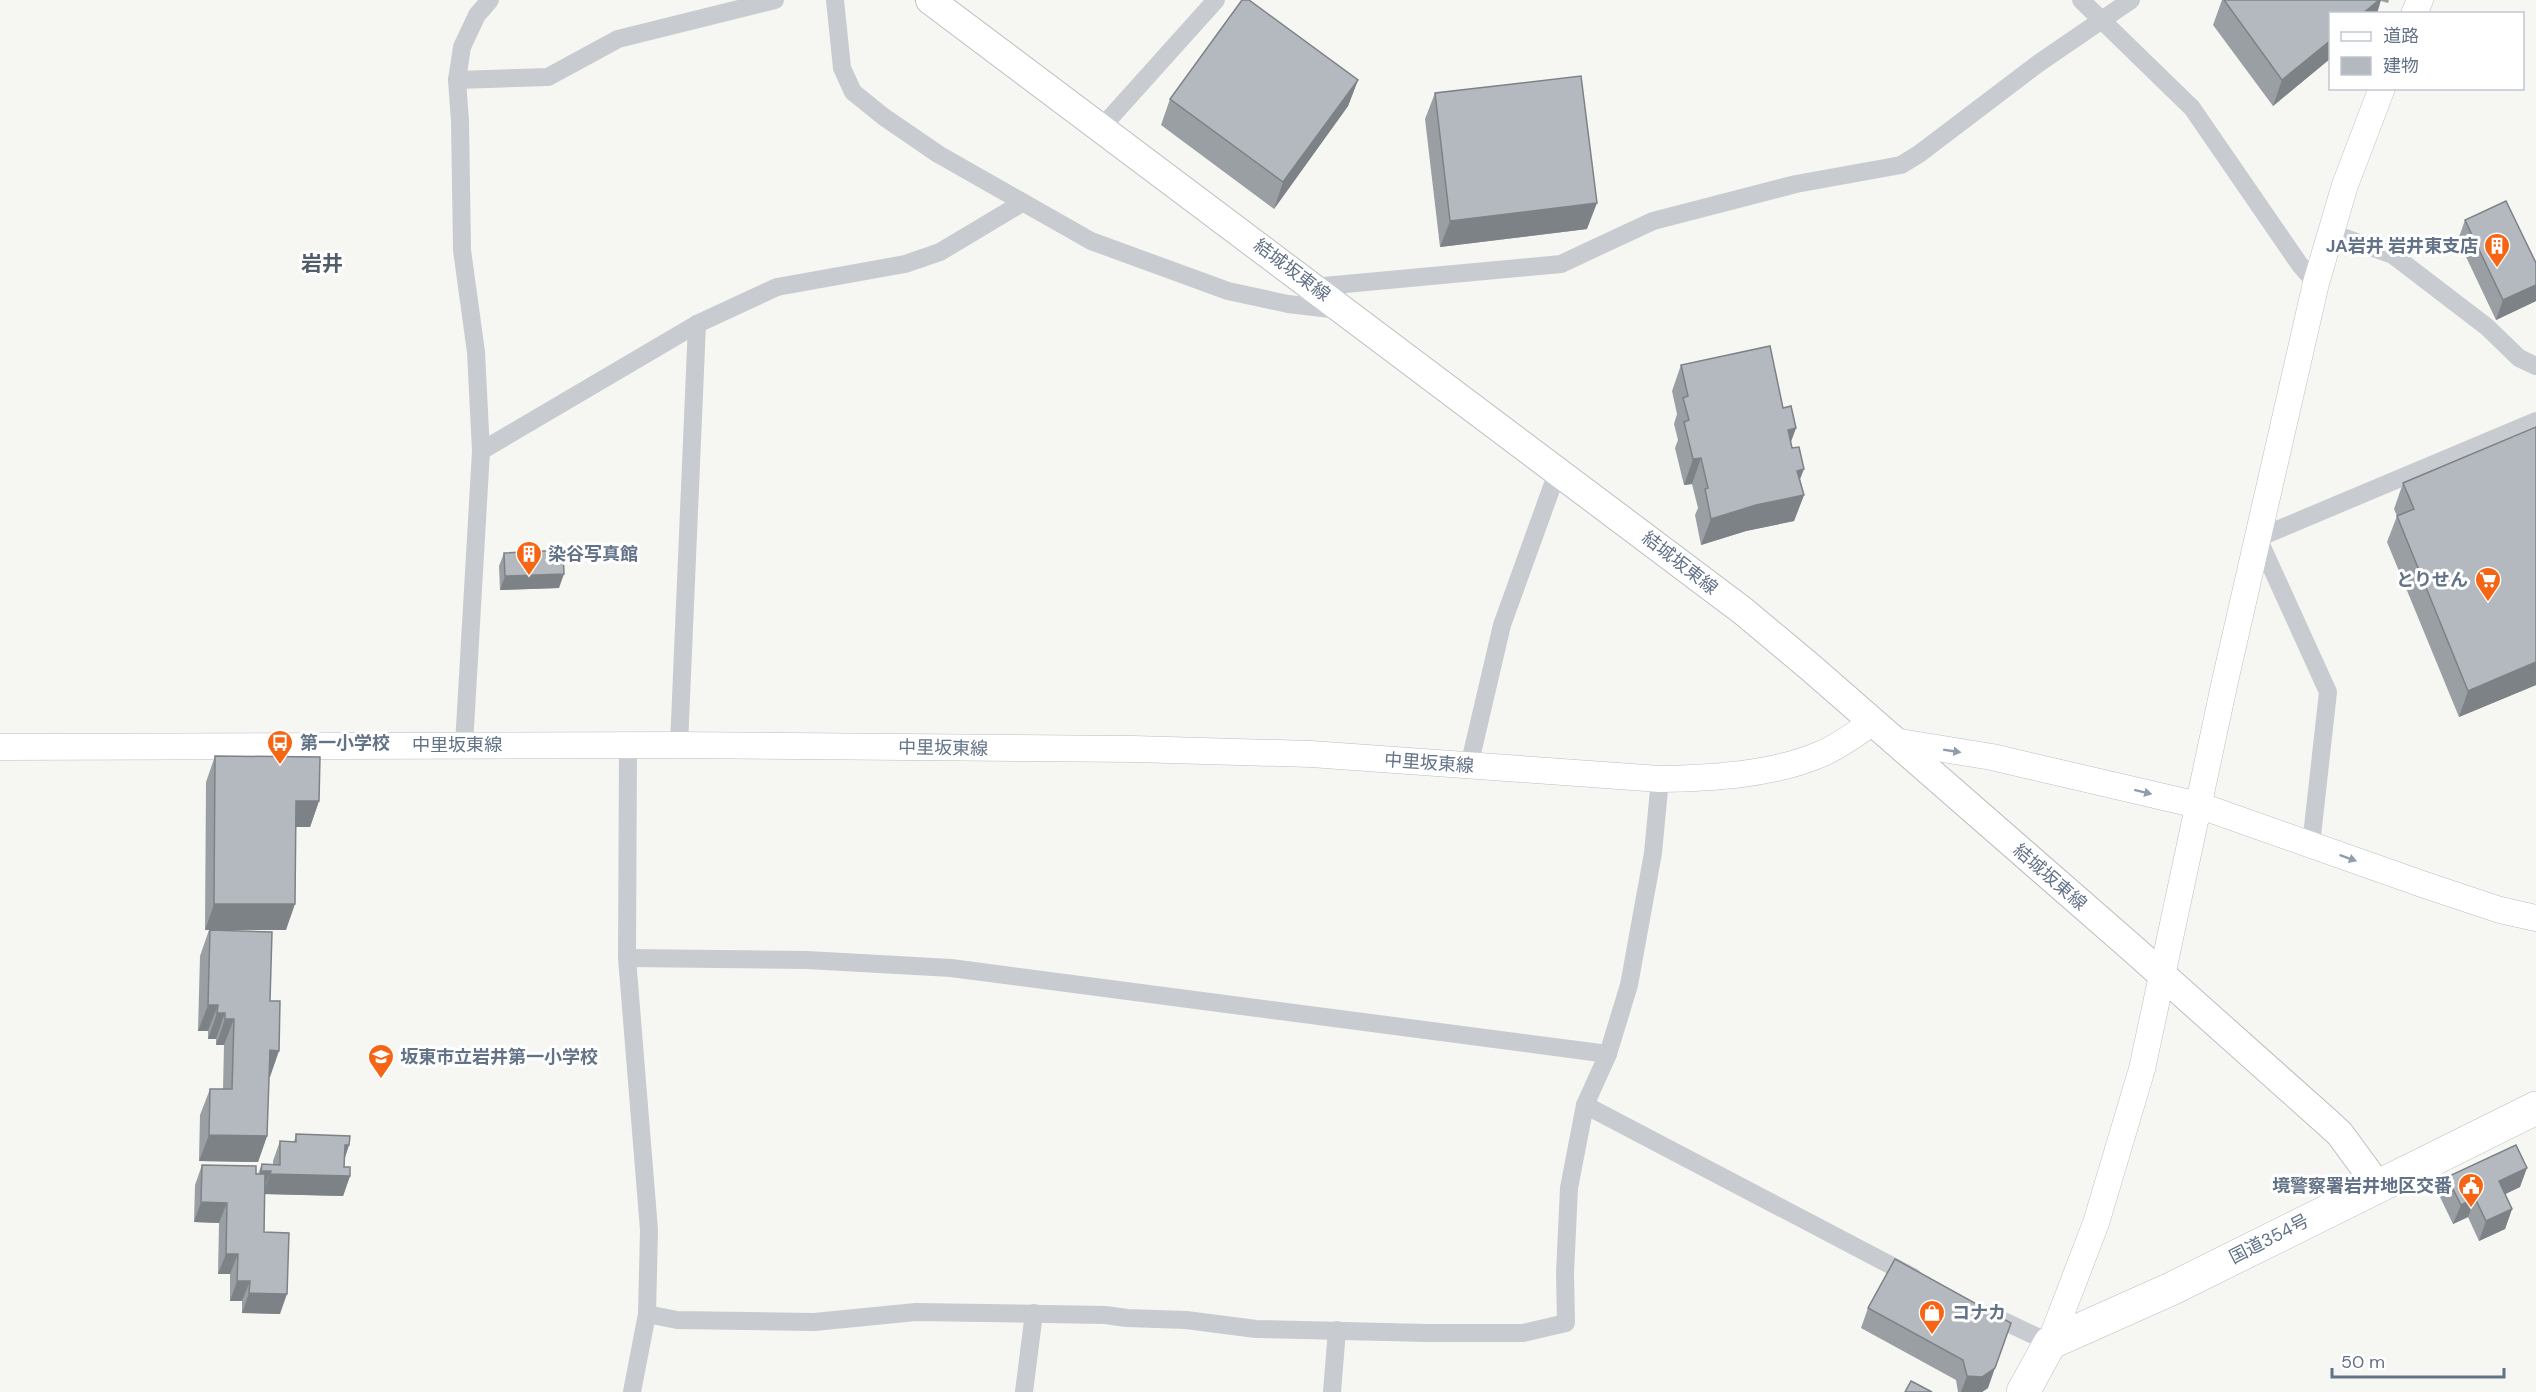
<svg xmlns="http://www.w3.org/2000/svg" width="2536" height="1392" font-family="'DM Sans','Noto Sans JP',sans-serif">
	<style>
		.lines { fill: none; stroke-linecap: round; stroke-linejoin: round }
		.secondary-casing { stroke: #babec4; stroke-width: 27 }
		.primary-casing { stroke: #bbbec2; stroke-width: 30 }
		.highway-casing { stroke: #babdc0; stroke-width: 34 }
		.street { stroke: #c8cbcf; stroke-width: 18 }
		.secondary { stroke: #fff; stroke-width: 26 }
		.primary { stroke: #fff; stroke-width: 28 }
		.highway { stroke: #fff; stroke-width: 33 }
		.wall { fill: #9a9fa4 }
		.shaded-wall { fill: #7d8286 }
		.building { fill: #b3b9bf; stroke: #7d8286; stroke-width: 1.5 }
		.oneway { fill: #919cab }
		.labels { text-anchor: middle; stroke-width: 6; stroke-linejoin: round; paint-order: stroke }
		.poi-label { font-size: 18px; font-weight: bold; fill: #627287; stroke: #fff; text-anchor: start }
		.street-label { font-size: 18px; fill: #627287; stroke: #fff }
		.quarter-label { font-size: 21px; font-weight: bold; fill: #515d6b; stroke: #fff }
	</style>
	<rect width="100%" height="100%" fill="#f6f7f3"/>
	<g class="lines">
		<defs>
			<g id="secondary">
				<path d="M2414,14L2420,0"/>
				<path d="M1894,741L1992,757L2198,805L2425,885L2500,910L2536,918"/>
				<path d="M0,747L679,745L1134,749L1311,754L1660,779C1713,778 1772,775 1821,754C1840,746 1857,733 1873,722"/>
				<path d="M2050,1343L2096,1223L2142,1069L2225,681L2316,283L2345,185L2382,88"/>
			</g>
			<path id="primary" d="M930,0L1743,611L1810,667L2132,948L2327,1122L2340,1134L2378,1186"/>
			<path id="highway" d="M2023,1392L2050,1343L2171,1289L2536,1108"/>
		</defs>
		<!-- secondary casing -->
		<use href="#secondary" class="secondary-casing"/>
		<!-- primary casing -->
		<use href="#primary" class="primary-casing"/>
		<!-- highway casing -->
		<use href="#highway" class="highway-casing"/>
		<!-- street -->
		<g class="street">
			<path d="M835,0L842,68L853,92L884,117L938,154L1091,241L1228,291L1288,304L1339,310"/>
			<path d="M2081,0L2192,108L2300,265L2316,283"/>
			<path d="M457,80L548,77L618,39L775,0"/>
			<path d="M1101,128L1216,0"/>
			<path d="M2331,233L2393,255L2487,327L2519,358L2536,366"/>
			<path d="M1313,287L1561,264L1653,221L1796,184L1901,165L1919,154L2039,63L2131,0"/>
			<path d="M481,451L697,324L777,287L905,264L940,252L1022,203"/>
			<path d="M464,745L481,451L476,352L462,250L460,121L457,80L462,47L477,15L490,0"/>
			<path d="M679,745L697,324"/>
			<path d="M628,746L627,958L649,1230L647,1314L632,1392"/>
			<path d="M1469,766L1502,625L1558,470"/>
			<path d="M2311,845L2328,692L2258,538L2536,421"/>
			<path d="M627,958L807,960L951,968L1608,1054"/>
			<path d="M1585,1105L1913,1277"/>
			<path d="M647,1314L677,1320L814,1322L916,1312L1105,1315L1127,1318L1186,1320L1256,1329L1428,1333H1523L1566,1323L1565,1273L1569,1188L1585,1105L1608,1054L1629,985L1653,853L1660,779"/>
			<path d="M1989,1314L2050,1343"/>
			<path d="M1024,1392L1034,1313"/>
			<path d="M1332,1392L1337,1330"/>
		</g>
		<!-- secondary -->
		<use href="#secondary" class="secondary"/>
		<!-- primary -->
		<use href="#primary" class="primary"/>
		<!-- highway -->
		<use href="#highway" class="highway"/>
	</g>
	<!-- wall -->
	<g class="wall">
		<path d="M2222,0H2389L2388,3L2381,1L2331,14V58L2273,106L2213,25Z"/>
		<path d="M1358,80L1348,106L1274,209L1161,125L1170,99Z"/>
		<path d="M1435,93L1587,229L1440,247L1425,119Z"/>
		<path d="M2465,220L2536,263V301L2496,320L2458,240Z"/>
		<path d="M1681,365L1783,408L1796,428L1791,442L1804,495L1794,521L1746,531L1701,545L1695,515L1698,508L1692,484L1684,485L1675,448L1678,440L1674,424L1677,414L1672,391Z"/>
		<path d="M2403,483L2536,685L2459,717L2387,542L2397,516L2394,509Z"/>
		<path d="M504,553L559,588L500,590L499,566Z"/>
		<path d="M215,756L319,801L310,827H296L286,930H216L270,1001V1077H269L267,1136L258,1162L199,1161L200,1115L210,1089H223L224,1045H216V1039H208V1031H198L200,956L209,930H205L206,782Z"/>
		<path d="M296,1134L349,1145L345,1158L344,1167L350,1176L343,1196L265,1194L264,1232L280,1314L242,1313V1301H230V1274H218L219,1223L194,1222L195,1185L202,1165L258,1174L262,1164L273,1165V1161L280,1141L294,1142Z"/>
		<path d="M2447,1177L2520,1187L2505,1194L2512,1209L2505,1229L2479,1241L2468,1217L2453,1224L2440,1197Z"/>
		<path d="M1895,1259L1988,1388L1982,1392H1958L1956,1380L1861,1328L1868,1308Z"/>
	</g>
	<!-- shaded-wall -->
	<g class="shaded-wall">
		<path d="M2379,0H2381L2377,14H2362Z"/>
		<path d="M2331,40V58L2273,106L2282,80Z"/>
		<path d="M1358,80L1348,106L1274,209L1283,182Z"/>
		<path d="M1597,203L1587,229L1440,247L1450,221Z"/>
		<path d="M2536,285V301L2496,320L2503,300Z"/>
		<path d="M1796,428L1786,454L1788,430Z"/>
		<path d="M1701,458L1692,484L1684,485L1693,459Z"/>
		<path d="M1804,469L1794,495L1797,471Z"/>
		<path d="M1804,495L1794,521L1746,531L1701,545L1711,519L1756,505Z"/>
		<path d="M564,574L559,588L500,590L505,576Z"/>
		<path d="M2536,662V685L2459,717L2468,691Z"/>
		<path d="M296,801H319L310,827H286Z"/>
		<path d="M214,904H295L286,930H205Z"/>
		<path d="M208,1005H218L208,1031H198Z"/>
		<path d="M217,1013H225L216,1039H208Z"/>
		<path d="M225,1019H234L224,1045H216Z"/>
		<path d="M270,1050L279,1051L270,1077H260Z"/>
		<path d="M209,1135L267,1136L258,1162L199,1161Z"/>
		<path d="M345,1145H349L342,1165Z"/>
		<path d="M2527,1168L2520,1187L2491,1201L2499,1181Z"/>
		<path d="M261,1171H271L263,1191H254Z"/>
		<path d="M270,1174L350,1176L343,1196L263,1194Z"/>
		<path d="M2475,1198L2468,1217L2453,1224L2461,1205Z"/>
		<path d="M201,1202L227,1203L219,1223L194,1222Z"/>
		<path d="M2512,1209L2505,1229L2479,1241L2486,1221Z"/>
		<path d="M226,1254H238L230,1274H218Z"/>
		<path d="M237,1281H250L242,1301H230Z"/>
		<path d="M249,1293L287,1294L280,1314L242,1313Z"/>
		<path d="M1995,1368L1988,1388L1982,1392H1961L1967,1376Z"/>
	</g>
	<!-- building -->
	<g class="building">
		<path d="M1242,0H1249L1358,80L1283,182L1170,99Z"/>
		<path d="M2224,0H2379L2362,14H2331V40L2282,80Z"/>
		<path d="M1581,76L1597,203L1450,221L1435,93Z"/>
		<path d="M2506,201L2536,263V285L2503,300L2465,220Z"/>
		<path d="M1770,346L1783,408L1791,406L1796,428L1788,430L1792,448L1799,447L1804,469L1797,471L1804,495L1756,505L1711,519L1705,489L1708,488L1701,458L1693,459L1684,422L1689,420L1683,398L1688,396L1681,365Z"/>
		<path d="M2536,427V662L2468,691L2397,516L2414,509L2403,483Z"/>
		<path d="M563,550L564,574L505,576L504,553Z"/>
		<path d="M215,756L320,757L319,801H296L295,904H214Z"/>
		<path d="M210,930L272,932L270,1001H280L279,1051L270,1050L267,1136L209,1135L210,1089H232L234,1019H225V1013H217L218,1005H208Z"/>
		<path d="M296,1134L350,1136L349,1145H345L344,1167H350V1176L270,1174L271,1171H261L262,1164L280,1165V1141L296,1142Z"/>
		<path d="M2516,1145L2527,1168L2499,1181L2512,1209L2486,1221L2475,1198L2461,1205L2447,1177Z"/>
		<path d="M202,1165L256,1166V1174H265L264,1232L289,1233L287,1294L249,1293L250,1281H237L238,1254H226L227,1203L201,1202Z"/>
		<path d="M1895,1259L2011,1323L1995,1368L1982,1377L1967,1376L1963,1360L1868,1308Z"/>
		<path d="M1911,1381L1932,1392H1905Z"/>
	</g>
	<!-- one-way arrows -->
	<defs><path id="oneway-solid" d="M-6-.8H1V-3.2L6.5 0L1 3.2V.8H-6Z" transform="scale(1.5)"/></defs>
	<g class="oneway">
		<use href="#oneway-solid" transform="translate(1952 751) rotate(9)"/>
		<use href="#oneway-solid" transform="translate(2143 792) rotate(14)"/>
		<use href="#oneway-solid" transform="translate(2348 858) rotate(20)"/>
	</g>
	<!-- icons -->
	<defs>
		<symbol id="building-pin" viewBox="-11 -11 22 30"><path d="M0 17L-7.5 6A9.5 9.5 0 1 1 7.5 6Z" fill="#f66514" stroke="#fff"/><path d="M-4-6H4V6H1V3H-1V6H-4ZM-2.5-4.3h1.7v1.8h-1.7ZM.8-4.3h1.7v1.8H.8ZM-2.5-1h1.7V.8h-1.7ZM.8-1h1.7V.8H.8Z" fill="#fff"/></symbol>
		<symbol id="supermarket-pin" viewBox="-11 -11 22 30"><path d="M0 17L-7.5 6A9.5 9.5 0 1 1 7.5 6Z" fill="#f66514" stroke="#fff"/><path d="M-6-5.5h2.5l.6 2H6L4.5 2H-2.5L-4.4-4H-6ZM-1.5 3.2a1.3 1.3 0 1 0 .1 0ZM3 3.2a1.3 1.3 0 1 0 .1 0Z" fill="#fff"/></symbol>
		<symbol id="bus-pin" viewBox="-11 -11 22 30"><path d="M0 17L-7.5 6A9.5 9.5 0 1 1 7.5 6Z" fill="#f66514" stroke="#fff"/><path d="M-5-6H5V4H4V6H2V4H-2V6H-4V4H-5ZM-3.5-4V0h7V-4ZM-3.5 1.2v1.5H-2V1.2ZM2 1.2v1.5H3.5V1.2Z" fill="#fff"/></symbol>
		<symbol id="school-pin" viewBox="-11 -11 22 30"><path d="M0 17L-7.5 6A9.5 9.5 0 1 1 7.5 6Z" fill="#f66514" stroke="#fff"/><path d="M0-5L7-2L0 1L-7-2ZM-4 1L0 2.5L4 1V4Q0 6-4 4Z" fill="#fff"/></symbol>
		<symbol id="civic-pin" viewBox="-11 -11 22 30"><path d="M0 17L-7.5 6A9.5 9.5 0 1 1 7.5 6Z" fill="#f66514" stroke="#fff"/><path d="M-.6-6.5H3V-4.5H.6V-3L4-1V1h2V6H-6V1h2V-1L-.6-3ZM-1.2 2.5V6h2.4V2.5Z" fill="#fff"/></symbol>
		<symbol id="shop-pin" viewBox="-11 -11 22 30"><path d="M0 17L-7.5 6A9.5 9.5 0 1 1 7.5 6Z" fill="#f66514" stroke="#fff"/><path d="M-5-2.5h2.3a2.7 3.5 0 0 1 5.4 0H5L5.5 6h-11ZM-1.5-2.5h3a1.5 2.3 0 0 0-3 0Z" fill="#fff"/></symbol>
	</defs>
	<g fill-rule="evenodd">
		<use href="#building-pin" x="2482" y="231" width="30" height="40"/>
		<use href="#building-pin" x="514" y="539" width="30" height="40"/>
		<use href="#supermarket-pin" x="2473" y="565" width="30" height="40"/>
		<use href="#bus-pin" x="265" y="728" width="30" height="40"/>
		<use href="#school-pin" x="366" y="1042" width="30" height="40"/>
		<use href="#civic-pin" x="2456" y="1171" width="30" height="40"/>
		<use href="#shop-pin" x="1917" y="1298" width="30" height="40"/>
	</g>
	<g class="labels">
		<!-- poi labels -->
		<g class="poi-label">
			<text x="2478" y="252" text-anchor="end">JA岩井 岩井東支店</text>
			<text x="548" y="560">染谷写真館</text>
			<text x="2468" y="586" text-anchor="end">とりせん</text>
			<text x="300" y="749">第一小学校</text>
			<text x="400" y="1063">坂東市立岩井第一小学校</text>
			<text x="2452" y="1192" text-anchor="end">境警察署岩井地区交番</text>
			<text x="1952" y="1319">コナカ</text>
		</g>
		<!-- street labels -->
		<g class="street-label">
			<text transform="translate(1292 270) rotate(37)" y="6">結城坂東線</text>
			<text transform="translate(1680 563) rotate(38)" y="6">結城坂東線</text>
			<text x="457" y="751">中里坂東線</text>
			<text transform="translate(943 748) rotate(1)" y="6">中里坂東線</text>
			<text transform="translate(1429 763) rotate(4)" y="6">中里坂東線</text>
			<text transform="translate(2050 877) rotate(41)" y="6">結城坂東線</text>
			<text transform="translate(2269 1239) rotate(-27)" y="6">国道354号</text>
		</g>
		<!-- quarter labels -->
		<g class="quarter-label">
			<text x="322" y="271">岩井</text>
		</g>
	</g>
	<!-- legend -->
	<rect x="2329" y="12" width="195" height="78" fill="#ffffff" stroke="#c0c7cf" stroke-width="1.5"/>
	<rect x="2341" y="32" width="30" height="9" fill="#ffffff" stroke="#c0c7cf" stroke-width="1.5"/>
	<text x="2383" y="42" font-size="18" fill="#627287">道路</text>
	<rect x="2341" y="57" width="30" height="18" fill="#b3b9bf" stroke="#c0c7cf" stroke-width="1.5"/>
	<text x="2383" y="72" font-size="18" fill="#627287">建物</text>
	<!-- scale -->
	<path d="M2332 1368v9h172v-9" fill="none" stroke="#627287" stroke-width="3"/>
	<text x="2341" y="1368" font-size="18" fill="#627287" stroke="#ffffff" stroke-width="4.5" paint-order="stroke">50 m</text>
</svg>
